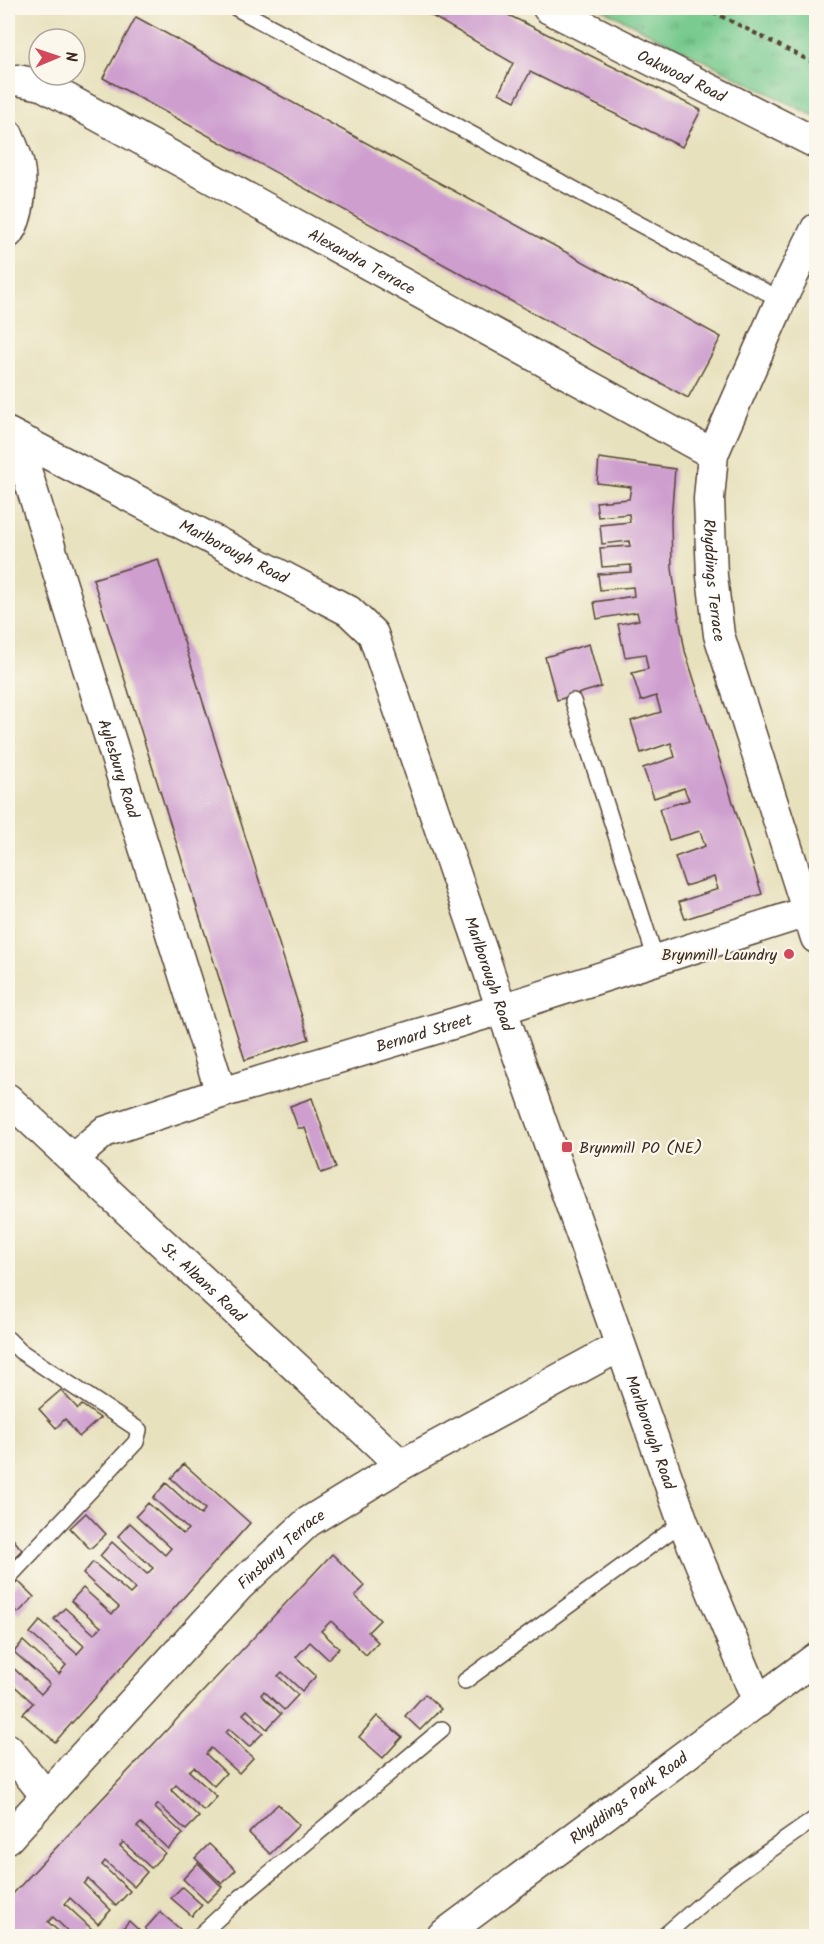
<svg xmlns="http://www.w3.org/2000/svg" width="824" height="1944" font-family="Kalam,sans-serif">
	<style>
		.grass { fill: url(#grass-tufts); stroke: #587a55; stroke-width: 1.5 }
		.building { fill: #ce9ecf }
		.lines { fill: none; stroke-linecap: round; stroke-linejoin: round }
		.lane-casing { stroke: #554536; stroke-width: 18 }
		.street-casing { stroke: #554536; stroke-width: 33 }
		.path { stroke: #554536; stroke-width: 4; stroke-dasharray: 4.5 4.5; stroke-linecap: butt }
		.lane { stroke: #fff; stroke-width: 15 }
		.street { stroke: #fff; stroke-width: 30 }
		.poi-dot { fill: #d1495b; stroke: #fbf7ec; stroke-width: 2 }
		.labels { text-anchor: middle; stroke-width: 4.5; stroke-linejoin: round; paint-order: stroke }
		.street-label { font-size: 16px; fill: #3b2a1e; stroke: #fbf7ec }
		.poi-label { font-size: 16px; fill: #3b2a1e; stroke: #fbf7ec; text-anchor: end }
	</style>
	<defs>
		<pattern id="grass-tufts" width="24" height="20" patternUnits="userSpaceOnUse" patternTransform="scale(1.5)"><rect width="24" height="20" fill="#75c98c"/><path d="M3 7l-1-3M5 7V3M7 7l1-3M15 17l-1-3M17 17v-4M19 17l1-3" fill="none" stroke="#61a372"/></pattern>
	</defs>
	<rect width="100%" height="100%" fill="#fbf7ec"/>
	<filter id="ink" filterUnits="userSpaceOnUse"><feTurbulence type="fractalNoise" baseFrequency=".0167" numOctaves="2"/><feDisplacementMap in="SourceGraphic" scale="12" xChannelSelector="R" yChannelSelector="G"/><feConvolveMatrix kernelMatrix="1 2 1 2 8 2 1 2 1" color-interpolation-filters="sRGB"/></filter>
	<filter id="wash" filterUnits="userSpaceOnUse"><feTurbulence type="fractalNoise" baseFrequency=".008" numOctaves="4" result="noise"/><feDisplacementMap in="SourceGraphic" scale="24" xChannelSelector="R" yChannelSelector="G"/><feGaussianBlur stdDeviation="1.35" result="paint"/><feColorMatrix in="noise" values="0 0 0 0 0 0 0 0 0 0 0 0 0 0 0 0 0 1.4 0 .05"/><feComposite in="paint" operator="in"/></filter>
	<g filter="url(#wash)">
		<rect width="100%" height="100%" fill="#e8e1be"/>
		<!-- grass -->
		<path class="grass" d="M600,8H816V117Z"/>
		<g id="blocks">
			<!-- building -->
			<g class="building">
				<path d="M418,8H494L701,110L682,147L530,72L515,101L499,93L513,63Z"/>
				<path d="M136,17L721,337L688,398L103,78Z"/>
				<path d="M599,458L675,469L671,520L672,568L678,612L685,651L762,894L685,919L679,902L718,889L714,877L685,886L675,857L705,846L700,831L669,840L659,809L689,800L686,793L684,788L654,798L643,768L675,757L671,743L641,753L631,721L661,712L656,696L641,701L632,673L648,669L645,654L625,657L618,624L639,620L637,612L597,619L594,602L634,596L633,587L600,590L598,574L631,572V565L602,567L600,548L630,546L629,541L602,544L600,525L630,522L629,514L598,517L596,502L629,499L631,487L597,483Z"/>
				<path d="M158,559L309,1039L245,1060L93,579Z"/>
				<path d="M589,644L601,687L557,700L545,657Z"/>
				<path d="M312,1098L336,1168L321,1173L305,1128H298L290,1106Z"/>
				<path d="M61,1390L78,1409L82,1405L100,1418L79,1437L65,1419L56,1428L39,1409Z"/>
				<path d="M184,1464L250,1523L55,1742L23,1714L33,1703L8,1680V1663L41,1694L50,1684L14,1652L23,1641L59,1674L66,1665L30,1633L40,1621L77,1654L84,1646L54,1619L65,1608L94,1634L101,1627L71,1601L83,1588L112,1614L119,1607L83,1574L93,1562L130,1594L135,1589L100,1556L112,1542L147,1574L153,1568L118,1536L130,1523L165,1555L171,1548L136,1516L148,1503L183,1534L188,1529L153,1498L166,1483L201,1515L205,1509L171,1478Z"/>
				<path d="M86,1513L106,1534L90,1549L70,1528Z"/>
				<path d="M8,1533L22,1550L8,1563Z"/>
				<path d="M332,1554L365,1586L355,1596L380,1620L368,1632L378,1642L366,1655L331,1621L321,1631L339,1648L328,1659L310,1642L296,1657L316,1676L302,1691L282,1672L278,1676L298,1695L284,1710L264,1691L261,1695L281,1714L267,1729L247,1710L243,1714L263,1733L249,1747L229,1729L226,1733L253,1758L239,1773L211,1748L206,1754L226,1773L214,1786L194,1767L189,1771L217,1797L204,1811L176,1785L171,1790L199,1817L186,1830L158,1804L155,1808L183,1834L168,1849L141,1823L137,1827L165,1853L151,1868L123,1842L120,1846L147,1872L134,1887L105,1861L102,1865L130,1891L116,1906L88,1879L84,1884L111,1910L98,1924L70,1898L65,1904L93,1930L88,1936H73L53,1917L48,1922L64,1936H8V1899Z"/>
				<path d="M18,1581L34,1597L18,1613L8,1603V1592Z"/>
				<path d="M425,1694L441,1709L420,1730L405,1716Z"/>
				<path d="M377,1716L402,1737L383,1758L359,1737Z"/>
				<path d="M278,1804L299,1825L270,1854L249,1833Z"/>
				<path d="M209,1844L236,1870L222,1884L195,1858Z"/>
				<path d="M198,1863L222,1887L207,1902L183,1879Z"/>
				<path d="M182,1887L202,1905L192,1916L171,1898Z"/>
				<path d="M160,1912L180,1929L173,1936H153L145,1929Z"/>
				<path d="M129,1921L145,1936H116Z"/>
			</g>
		</g>
	</g>
	<g filter="url(#ink)">
		<use href="#blocks" fill-opacity="0" stroke="#554536" stroke-width="1.5"/>
		<g class="lines">
			<defs>
				<g id="lane">
					<path d="M236,8L781,300"/>
					<path d="M573,701L656,960"/>
					<path d="M8,1339L20,1351L139,1430L136,1442L8,1578"/>
					<path d="M465,1681L683,1522"/>
					<path d="M199,1936L240,1898L442,1729"/>
					<path d="M664,1936L732,1877L816,1818"/>
				</g>
				<g id="street">
					<path id="s1" d="M548,8L816,143"/>
					<path id="s2" d="M8,82L17,80L42,85L713,454"/>
					<path d="M8,135C11,143 16,153 18,162C23,182 20,217 8,233"/>
					<path id="s3" d="M816,229L781,300L713,454L709,499L712,576L719,635L816,938"/>
					<path id="s4" d="M8,433L349,611L373,634L509,1030L683,1522L758,1702"/>
					<path id="s5" d="M30,444L26,470L221,1093"/>
					<path id="s6" d="M8,1099L401,1465"/>
					<path id="s7" d="M73,1159L104,1132L221,1093L502,1009L816,909"/>
					<path d="M8,1749L46,1796"/>
					<path id="s8" d="M8,1838L238,1587L308,1522L401,1465L620,1346"/>
					<path id="s9" d="M442,1936L816,1658"/>
				</g>
			</defs>
			<!-- lane casing -->
			<use href="#lane" class="lane-casing"/>
			<!-- street casing -->
			<use href="#street" class="street-casing"/>
			<!-- path -->
			<path class="path" d="M705,8L816,64"/>
			<!-- lane -->
			<use href="#lane" class="lane"/>
			<!-- street -->
			<use href="#street" class="street"/>
		</g>
	</g>
	<!-- markers -->
	<g class="poi-dot">
		<circle cx="789" cy="954" r="6"/>
		<rect x="561" y="1141" width="12" height="12" rx="3"/>
	</g>
	<g class="labels">
		<!-- street labels -->
		<g class="street-label">
			<text dy="6" stroke="none"><textPath href="#s1" startOffset="150">Oakwood Road</textPath></text>
			<text dy="6" stroke="none"><textPath href="#s2" startOffset="400">Alexandra Terrace</textPath></text>
			<text dy="6" stroke="none"><textPath href="#s4" startOffset="255">Marlborough Road</textPath></text>
			<text dy="6" stroke="none"><textPath href="#s3" startOffset="374">Rhyddings Terrace</textPath></text>
			<text dy="6" stroke="none"><textPath href="#s5" startOffset="339">Aylesbury Road</textPath></text>
			<text dy="6" stroke="none"><textPath href="#s4" startOffset="777">Marlborough Road</textPath></text>
			<text dy="6" stroke="none"><textPath href="#s7" startOffset="376">Bernard Street</textPath></text>
			<text dy="6" stroke="none"><textPath href="#s6" startOffset="268">St. Albans Road</textPath></text>
			<text dy="6" stroke="none"><textPath href="#s4" startOffset="1263">Marlborough Road</textPath></text>
			<text dy="6" stroke="none"><textPath href="#s8" startOffset="398">Finsbury Terrace</textPath></text>
			<text dy="6" stroke="none"><textPath href="#s9" startOffset="232">Rhyddings Park Road</textPath></text>
		</g>
		<!-- poi labels -->
		<g class="poi-label">
			<text x="777" y="960">Brynmill Laundry</text>
			<text x="579" y="1153" text-anchor="start">Brynmill PO (NE)</text>
		</g>
	</g>
	<!-- margin -->
	<rect width="824" height="1944" fill="none" stroke="#fbf7ec" stroke-width="30"/>
	<!-- north arrow -->
	<g transform="translate(57 57) rotate(88)"><circle r="28" fill="#fbf7ec" stroke="#aea59a" stroke-width="1.5"/>
	<path d="M0-4.5L10 22L0 15L-10 22Z" fill="#d1495b"/>
	<text y="-9" font-size="16" font-weight="bold" text-anchor="middle" fill="#3b2a1e">N</text>
	</g>
</svg>
